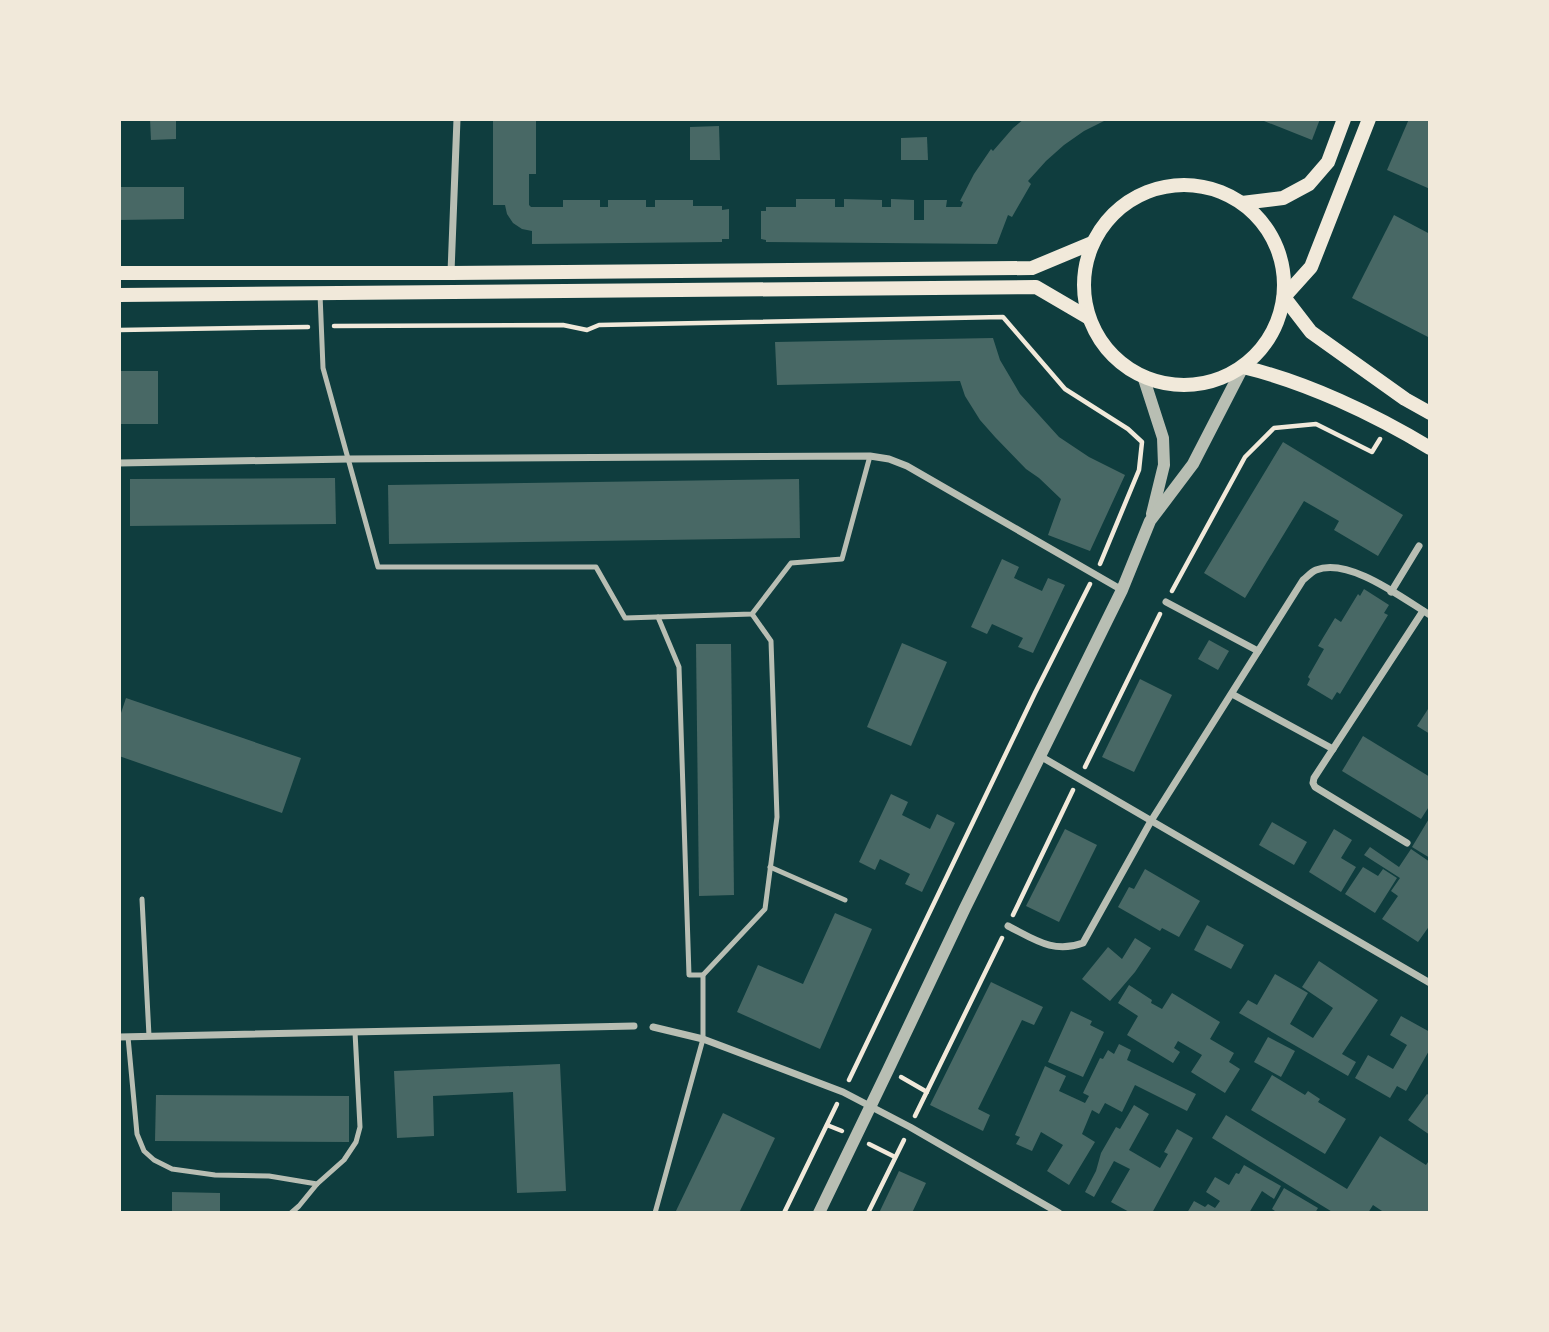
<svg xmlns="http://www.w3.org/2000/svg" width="1549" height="1332" font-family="Signika,sans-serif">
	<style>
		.building { fill: #486865 }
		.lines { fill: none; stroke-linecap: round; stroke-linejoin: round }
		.path { stroke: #f1e9da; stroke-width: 4.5 }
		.service { stroke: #b8beb3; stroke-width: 5 }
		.minor { stroke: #b8beb3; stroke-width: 7 }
		.tertiary { stroke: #b8beb3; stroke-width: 12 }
		.secondary { stroke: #f1e9da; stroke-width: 14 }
	</style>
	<rect width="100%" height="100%" fill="#0f3d3e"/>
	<!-- building -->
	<g class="building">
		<path d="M150,119H176V139L151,140Z"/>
		<path d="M493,119H536V174H529V205L531,207H563V200H600V207H608V200H646V207H655V200H693V206H722V210L729,209V239H722V242L532,244V231L522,229L513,223L507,214L505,205H493Z"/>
		<path d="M1024,119H1108L1084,131L1064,145L1046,161L1028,181L1031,184L1012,217L1008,215L997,244L766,242V240L761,239V211H766V207H796V199H835V207H844V199L882,200V207H891V199L914,200V220H924V200H947L946,207H961L963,202L960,201L974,174L991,149L993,151L1013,128Z"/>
		<path d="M1259,119H1320L1312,140Z"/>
		<path d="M1409,119H1430V189L1387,170Z"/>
		<path d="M719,126L720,160H690V127Z"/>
		<path d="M927,137L928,160H901V138Z"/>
		<path d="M119,187H184V219L119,220Z"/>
		<path d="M1394,215L1430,234V338L1352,298Z"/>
		<path d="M993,338L1000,360L1020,394L1059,437L1089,457L1125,475L1090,551L1048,535L1061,499L1039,478L1026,469L995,437L980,420L965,396L960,381L777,385L775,342Z"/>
		<rect x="119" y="371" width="39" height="53"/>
		<path d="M1283,442L1403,515L1378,556L1334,530L1339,521L1304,501L1245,598L1204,573Z"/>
		<path d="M335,478L336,524L130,526V479Z"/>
		<path d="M799,479L800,538L389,544L388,485Z"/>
		<path d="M1002,559L1019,567L1014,578L1042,591L1048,578L1065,585L1033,653L1018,647L1023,638L992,624L987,634L971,627Z"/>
		<path d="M1364,589L1389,605L1384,613L1388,615L1340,694L1337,692L1332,700L1307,685L1310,679L1308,677L1324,649L1318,646L1335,618L1341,622L1358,594L1360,596Z"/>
		<path d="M1209,640L1229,651L1218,670L1198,659Z"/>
		<path d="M902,643L947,662L911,746L867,727Z"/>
		<path d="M696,644H731L734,895L699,896Z"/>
		<path d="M1140,679L1172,695L1134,772L1102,757Z"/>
		<path d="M126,698L301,758L282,813L119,756V719Z"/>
		<path d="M1430,706V734L1417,726Z"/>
		<path d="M1363,736L1430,777V805L1421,819L1342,771Z"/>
		<path d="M891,794L908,802L902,815L930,829L937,814L955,823L922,892L905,884L910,874L880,859L875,870L859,862Z"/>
		<path d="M1430,817V858L1412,847Z"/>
		<path d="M1272,822L1307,842L1294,865L1259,845Z"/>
		<path d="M1065,829L1097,845L1059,922L1026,906Z"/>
		<path d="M1334,829L1352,840L1341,858L1356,867L1341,892L1309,872Z"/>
		<path d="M1370,847L1399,867L1411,849L1430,862V925L1418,942L1382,919L1398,896L1391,891L1400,878L1364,855Z"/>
		<path d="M1363,867L1378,876L1383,869L1397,878L1375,913L1345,894Z"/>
		<path d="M1145,869L1200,901L1179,937L1162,928L1160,931L1118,907L1129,887L1134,889Z"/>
		<path d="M835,913L872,929L820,1049L737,1012L758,965L803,984Z"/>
		<path d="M1207,925L1244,945L1231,969L1194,950Z"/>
		<path d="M1135,938L1151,948L1135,972L1110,1001L1082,979L1108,947L1122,959Z"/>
		<path d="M1319,961L1378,1000L1342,1054L1356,1062L1348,1076L1239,1013L1248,1000L1257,1005L1275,974L1308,993L1290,1024L1313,1038L1333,1008L1302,987Z"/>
		<path d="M991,982L1043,1007L1034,1025L1022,1020L978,1109L990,1115L983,1131L930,1105Z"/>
		<path d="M1129,985L1152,1000L1151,1003L1162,1009L1172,993L1220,1022L1210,1039L1234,1053L1229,1062L1240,1069L1225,1093L1191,1072L1202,1055L1178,1041L1174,1048L1180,1052L1173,1063L1127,1035L1138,1016L1118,1003Z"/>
		<path d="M1071,1011L1092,1021L1090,1025L1104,1032L1083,1077L1048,1062Z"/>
		<path d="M1401,1016L1430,1032V1049L1406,1091L1397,1086L1390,1098L1355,1078L1368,1055L1393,1069L1407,1045L1390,1035Z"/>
		<path d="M1268,1037L1295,1051L1281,1077L1254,1062Z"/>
		<path d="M1119,1044L1131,1050L1127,1060L1196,1094L1187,1111L1135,1085L1122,1112L1105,1103L1099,1114L1092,1110L1082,1134L1095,1142L1069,1185L1047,1171L1063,1145L1041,1132L1032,1151L1016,1144L1020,1137L1015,1135L1045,1066L1066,1076L1059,1091L1085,1103L1089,1096L1083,1093L1100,1058L1103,1059L1108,1050L1114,1054Z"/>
		<path d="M560,1064L566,1191L517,1193L513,1092L433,1096L434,1136L397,1138L394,1071Z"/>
		<path d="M1272,1075L1305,1095L1308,1091L1320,1099L1318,1102L1346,1119L1325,1154L1251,1110Z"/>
		<path d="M1427,1094L1430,1096V1135L1408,1120Z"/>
		<path d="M156,1095L349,1096V1142L155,1141Z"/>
		<path d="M1134,1105L1149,1114L1129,1150L1160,1168L1168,1154L1164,1152L1177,1129L1193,1138L1152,1213H1131L1111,1202L1130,1169L1114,1161L1094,1197L1085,1192L1096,1171L1101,1153L1116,1127L1120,1129Z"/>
		<path d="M723,1113L775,1138L739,1213H675Z"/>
		<path d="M1226,1115L1347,1189L1380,1136L1426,1165L1430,1159V1213H1385L1373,1205L1368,1213H1334L1212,1138Z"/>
		<path d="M1244,1165L1281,1186L1274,1199L1262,1191L1249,1213H1187L1194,1201L1205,1207L1208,1204L1215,1208L1220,1201L1206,1192L1215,1177L1229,1185L1236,1173L1239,1174Z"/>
		<path d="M899,1171L926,1183L912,1213H879Z"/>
		<path d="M1284,1188L1318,1208L1315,1213H1278L1272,1209Z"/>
		<path d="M172,1192L220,1193V1213H172Z"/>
	</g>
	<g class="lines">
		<!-- path -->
		<g class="path">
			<path d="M334,326L563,325L587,330L599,325L1003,317L1065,389L1128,429L1142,442L1139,470L1100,564"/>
			<path d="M119,330L308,327"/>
			<path d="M1172,591L1245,457L1274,428L1316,424L1372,452L1380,439"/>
			<path d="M1085,767L1160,614"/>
			<path d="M1013,915L1073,790"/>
			<path d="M901,1077L927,1092"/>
			<path d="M849,1080L1035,693L1090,584"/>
			<path d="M915,1116L1002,938"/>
			<path d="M827,1125L842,1131"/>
			<path d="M869,1144L895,1157"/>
			<path d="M784,1213L837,1104"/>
			<path d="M868,1213L904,1140"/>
		</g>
		<!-- service -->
		<g class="service">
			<path d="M320,294L323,368L378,567H596L625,618L752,614L791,563L842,559L870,456"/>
			<path d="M658,617L679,667L689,975H703"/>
			<path d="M770,867L845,900"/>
			<path d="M142,899L149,1036"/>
			<path d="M128,1037L137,1134L144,1151L154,1160L172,1169L215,1175L269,1176L317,1184"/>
			<path d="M291,1213L299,1206L317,1184L344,1160L356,1142L360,1127L355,1032"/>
			<path d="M655,1213L703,1039V975L765,909L777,817L771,641L752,614"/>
		</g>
		<!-- minor -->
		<g class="minor">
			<path d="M451,272L457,119"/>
			<path d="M119,463L349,459L870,456L889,459L907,466L1122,590"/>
			<path d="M1391,592L1419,546"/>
			<path d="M1166,602L1258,651"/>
			<path d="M1232,694L1333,749"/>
			<path d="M1040,756L1430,983"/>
			<path d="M1407,843L1315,787L1313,783L1314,778L1423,611"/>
			<path d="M1008,926C1034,939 1053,954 1083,943L1151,821L1303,580C1307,577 1311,572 1316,570C1349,557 1402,598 1430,615"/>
			<path d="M653,1027L703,1039L843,1092L910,1127L1059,1213"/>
			<path d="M119,1037L634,1026"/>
		</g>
		<!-- tertiary -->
		<g class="tertiary">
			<path d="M1143,376L1163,438L1164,465L1152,514"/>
			<path d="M819,1213L888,1070L965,908L1122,590L1150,521L1193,464L1243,367"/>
		</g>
		<!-- secondary -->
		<g class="secondary">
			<path d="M1369,119L1311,267L1284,297L1311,332L1405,399L1430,413"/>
			<circle cx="1184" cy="285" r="100"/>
			<path d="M1242,203L1283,198L1309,184L1328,162L1344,119"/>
			<path d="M119,273H451L1032,268L1092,243"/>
			<path d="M119,295L1036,287L1089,318"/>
			<path d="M1243,367C1306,382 1374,414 1430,448"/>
		</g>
	</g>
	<!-- border -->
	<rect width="1549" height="1332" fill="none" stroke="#f1e9da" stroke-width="242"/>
</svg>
